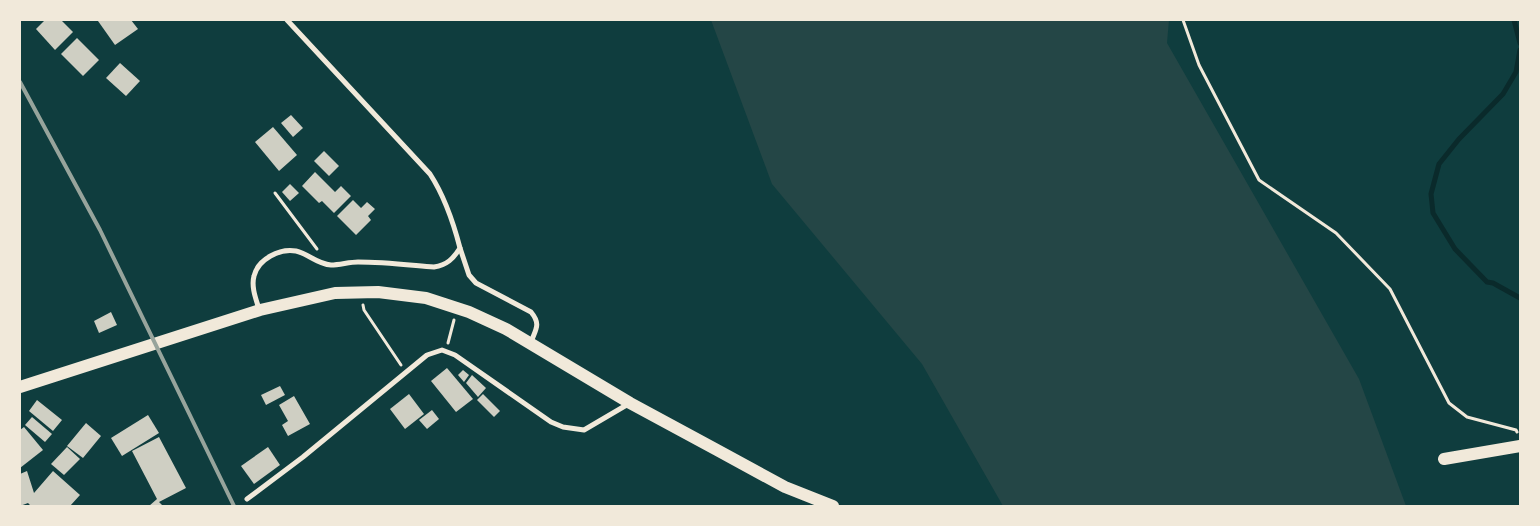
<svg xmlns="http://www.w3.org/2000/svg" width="1540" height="526" font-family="'Nunito Sans',sans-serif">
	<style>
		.green { fill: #244646 }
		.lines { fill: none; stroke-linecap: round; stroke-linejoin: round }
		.stream { stroke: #0a2a2b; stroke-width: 5 }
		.building { fill: #cfcfc3 }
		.path { stroke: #f1e9da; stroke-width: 3 }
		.minor { stroke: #f1e9da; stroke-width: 5 }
		.primary { stroke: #f1e9da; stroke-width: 12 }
		.rail { stroke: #97a49c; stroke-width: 4 }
	</style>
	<rect width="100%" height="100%" fill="#0f3d3e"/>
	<!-- green -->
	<path class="green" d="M711,20H1169L1167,43L1359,379L1406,506H1003L922,364L772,184Z"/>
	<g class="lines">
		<!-- stream -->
		<g class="stream">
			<path d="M1514,20L1520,43"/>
			<path d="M1520,50L1516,72L1503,94L1459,139L1439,164L1431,194L1433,213L1455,249L1487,282L1493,283L1520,298"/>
		</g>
	</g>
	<!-- building -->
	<g class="building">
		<path d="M45,20H61L73,32L55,50L36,29Z"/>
		<path d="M100,20H131L138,29L115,45L98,21Z"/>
		<path d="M77,38L99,60L83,76L61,54Z"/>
		<path d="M120,63L140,81L126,96L106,78Z"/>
		<path d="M291,115L303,128L293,137L281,123Z"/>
		<path d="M273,127L297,155L279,171L255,142Z"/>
		<path d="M324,151L339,166L329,176L314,161Z"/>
		<path d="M315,172L335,192L341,186L351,196L334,213L322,201L319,203L302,186Z"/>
		<path d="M290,184L299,193L290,201L282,192Z"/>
		<path d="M353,200L361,208L367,202L375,209L368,216L371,220L356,235L337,216Z"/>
		<path d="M111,312L117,325L99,333L94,321Z"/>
		<path d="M447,368L473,399L456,412L431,381Z"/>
		<path d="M463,370L469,375L464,382L458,375Z"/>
		<path d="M472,375L486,388L478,397L466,383Z"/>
		<path d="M280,386L285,395L266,405L261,395Z"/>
		<path d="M409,394L424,414L405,429L390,409Z"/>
		<path d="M483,394L500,411L494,417L477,400Z"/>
		<path d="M294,396L310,424L288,436L282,425L288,421L279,405Z"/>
		<path d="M37,400L62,420L53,431L29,411Z"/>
		<path d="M432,410L439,419L427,429L419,420Z"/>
		<path d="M148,415L159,433L122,456L111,438Z"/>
		<path d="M32,417L52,434L45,442L25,425Z"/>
		<path d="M86,423L101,436L83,458L67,446Z"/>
		<path d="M24,427L43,450L20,468V430Z"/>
		<path d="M159,437L186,488L159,502L163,506H149L157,499L132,451Z"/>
		<path d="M67,447L80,459L64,475L51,464Z"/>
		<path d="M268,447L280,465L254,484L241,466Z"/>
		<path d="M27,471L34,493L53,471L80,495L70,506H31L28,503L20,506V474Z"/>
	</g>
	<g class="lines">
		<!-- path -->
		<g class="path">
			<path d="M1183,20L1199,65L1259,180L1336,233L1390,289L1449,403L1467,417L1516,430L1517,432"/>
			<path d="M275,193L317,249"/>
			<path d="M363,305L364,310L401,365"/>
			<path d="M448,343L454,320"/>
		</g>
		<!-- minor -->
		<g class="minor">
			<path d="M460,248L469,275L476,283L531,312C541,324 536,329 531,342"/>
			<path d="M259,309C256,299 251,287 254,276C258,259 280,248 296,251C309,254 317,264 331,265C340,265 349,262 358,262C383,262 409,265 434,267C447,265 453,259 460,248C453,221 445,197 430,174L287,20"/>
			<path d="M247,499L303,457L427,355L442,350L455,355L551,422L563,427L584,430L630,403"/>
		</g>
		<!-- primary -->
		<g class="primary">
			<path d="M20,387L260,310L335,293L378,292L426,298L469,312L506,329L630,403L717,450L785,487L833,506"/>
			<path d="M1444,459L1520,446"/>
		</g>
		<!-- rail -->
		<path class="rail" d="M20,82L100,230L234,506"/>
	</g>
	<!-- border -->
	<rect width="1540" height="526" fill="none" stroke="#f1e9da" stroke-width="42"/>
</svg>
